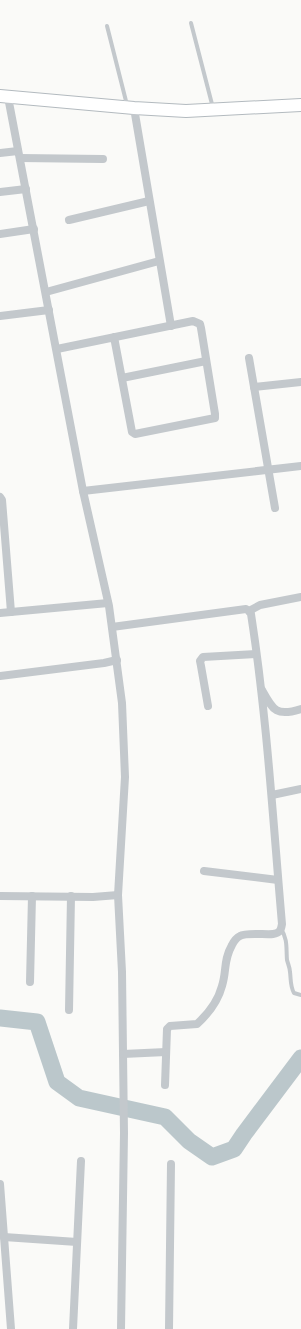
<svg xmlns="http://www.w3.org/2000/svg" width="301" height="1329" font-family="'PT Sans',sans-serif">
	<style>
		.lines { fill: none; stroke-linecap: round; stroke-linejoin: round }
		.river { stroke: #bbc7cb; stroke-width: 17 }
		.secondary-casing { stroke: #b3babf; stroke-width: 14 }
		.lane { stroke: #c3c8cc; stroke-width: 4 }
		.street { stroke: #c3c8cc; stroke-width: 8 }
		.secondary { stroke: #fff; stroke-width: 12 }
	</style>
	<rect width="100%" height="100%" fill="#fafaf8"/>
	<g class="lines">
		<!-- river -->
		<path class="river" d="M0,1018L37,1022L57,1082L79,1098L165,1117L189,1141L212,1157L234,1149L244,1134L301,1058"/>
		<defs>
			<path id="secondary" d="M0,96L134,108L186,111L301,105"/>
		</defs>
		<!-- secondary casing -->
		<use href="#secondary" class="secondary-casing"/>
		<!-- lane -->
		<g class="lane">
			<path d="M191,23L213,108"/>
			<path d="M107,26L127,105"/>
			<path d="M281,929C288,939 286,949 287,960C288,964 290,968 290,972C291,979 290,986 294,993L301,995"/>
		</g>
		<!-- street -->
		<g class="street">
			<path d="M8,97L83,491L109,606L122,703L125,777L118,895L122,972L124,1133L121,1329"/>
			<path d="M134,108L171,326"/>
			<path d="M0,153L18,151"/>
			<path d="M20,158L103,159"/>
			<path d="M0,192L26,189"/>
			<path d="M69,220L149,201"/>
			<path d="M0,234L34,229"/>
			<path d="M46,292L159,261"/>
			<path d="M0,316L49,310"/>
			<path d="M57,349L193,321L200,324L201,328L215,414V418L135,434L132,432L114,337"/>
			<path d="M249,358L275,508"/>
			<path d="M122,378L206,361"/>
			<path d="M254,387L301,382"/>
			<path d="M83,491L301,466"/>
			<path d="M0,497L2,500L11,612"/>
			<path d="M249,611L260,605L301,597"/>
			<path d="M0,613L108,603"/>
			<path d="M112,627L246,609L249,611L251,614C267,717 273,821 282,924C281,930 280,933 273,934C266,935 246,932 240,936C236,938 234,941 232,945C223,961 227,970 222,986C218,1001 208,1014 197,1024L170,1026L167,1029L165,1085"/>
			<path d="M0,676L104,663L117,660"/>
			<path d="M262,690C273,710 276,717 301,709"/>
			<path d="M208,706L201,666L200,661L203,657L256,654"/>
			<path d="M272,795L301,789"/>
			<path d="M204,871L278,880"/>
			<path d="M0,896L93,897L118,895"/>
			<path d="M30,982L32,896"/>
			<path d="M69,1010L71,896"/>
			<path d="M123,1054L166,1052"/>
			<path d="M0,1184L11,1329"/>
			<path d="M4,1237L77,1242"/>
			<path d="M73,1329L81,1161"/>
			<path d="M169,1329L171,1164"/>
		</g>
		<!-- secondary -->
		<use href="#secondary" class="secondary"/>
	</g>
</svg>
